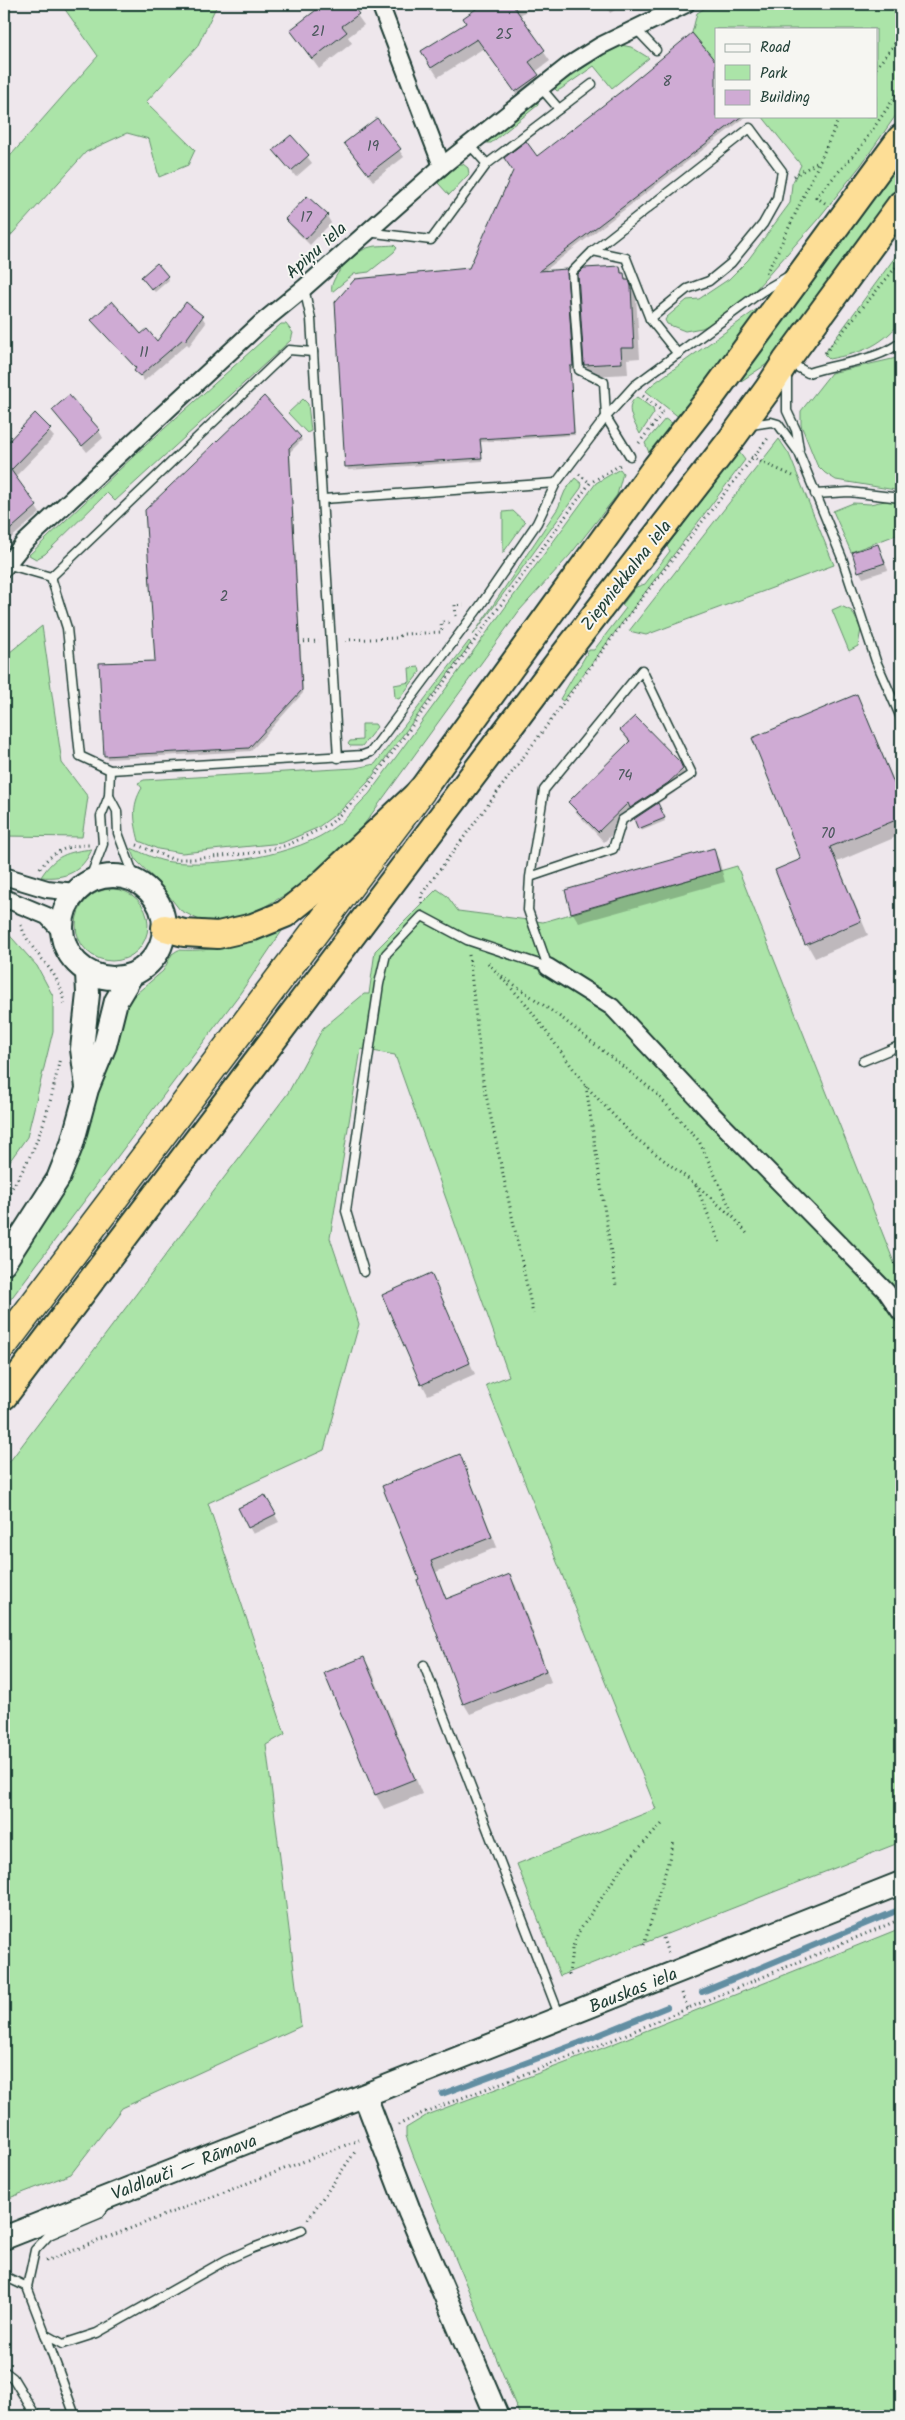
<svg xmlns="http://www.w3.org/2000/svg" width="905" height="2420" font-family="Kalam,sans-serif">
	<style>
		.green { fill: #abe4a8; stroke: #65906e }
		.shadow { fill: #0003 }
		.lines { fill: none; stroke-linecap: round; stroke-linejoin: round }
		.stream { stroke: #628ea2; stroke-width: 6 }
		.building { fill: #cfabd4; stroke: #1f3d34 }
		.service-casing { stroke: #1f3d34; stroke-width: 11 }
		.minor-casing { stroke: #1f3d34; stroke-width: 20 }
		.secondary-casing { stroke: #1f3d34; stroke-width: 26 }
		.trunk-casing { stroke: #1f3d34; stroke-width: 30 }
		.motorway-casing { stroke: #1f3d34; stroke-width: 31 }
		.path { stroke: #1f3d34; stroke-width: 3; stroke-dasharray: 1 4; stroke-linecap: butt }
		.service { stroke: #f6f6f2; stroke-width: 8 }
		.minor { stroke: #f6f6f2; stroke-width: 16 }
		.secondary { stroke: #f6f6f2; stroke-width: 22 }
		.trunk { stroke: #fdde96; stroke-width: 26 }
		.motorway { stroke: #fdde96; stroke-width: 28 }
		.labels { text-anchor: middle; stroke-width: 4; stroke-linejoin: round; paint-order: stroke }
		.number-label { font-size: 15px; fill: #4b585c }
		.street-label { font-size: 18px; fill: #1f3d34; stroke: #f6f6f2 }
	</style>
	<rect width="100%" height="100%" fill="#eee7ec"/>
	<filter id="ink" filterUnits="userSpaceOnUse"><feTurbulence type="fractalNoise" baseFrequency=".02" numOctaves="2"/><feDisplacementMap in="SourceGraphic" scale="10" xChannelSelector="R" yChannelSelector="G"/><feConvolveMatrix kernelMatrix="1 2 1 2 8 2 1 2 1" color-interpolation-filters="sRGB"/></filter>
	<g filter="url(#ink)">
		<!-- green -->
		<g class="green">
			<path d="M56,4H220L215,9L197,47L146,102L195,150L188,165L159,177L149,139L127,133L86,152L4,243V163L98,56L64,8Z"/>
			<path d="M712,4H901V108L861,165L818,219L749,297L715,322L702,328L685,331L667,324L665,320L667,317L687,300L699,299L729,279L748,260L790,203L792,184L801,165L762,116H876V29H716V62L692,33L697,13Z"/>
			<path d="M621,45L631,47L649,58L612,88L594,66L561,89L557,91L554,88L599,57L600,52Z"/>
			<path d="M538,99V105L491,143H483Z"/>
			<path d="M901,156V185L767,364L729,389Z"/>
			<path d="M459,164H463L468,168L469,174L449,195L438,183Z"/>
			<path d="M394,245L397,248L394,252L369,272L354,274L332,292C328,278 354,253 367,248C375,245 385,246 394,245Z"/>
			<path d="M901,249L900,323C878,348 860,353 829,359L824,354Z"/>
			<path d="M764,304L680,418L646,391L653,384Z"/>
			<path d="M281,324H286L293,333L291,340L115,501L107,493L45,554L36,559L29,555L136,454Z"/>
			<path d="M901,357V491L836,480L825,473L817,465L801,425V411L831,373Z"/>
			<path d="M637,397L653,409L654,413L640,434C634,422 623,406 637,397Z"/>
			<path d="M303,399L308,404L311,431L307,433L288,413Z"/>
			<path d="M665,419L674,424L650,455L645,443Z"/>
			<path d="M779,439L789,454L834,565L646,635L629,631Z"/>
			<path d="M739,452L745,460L563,701L560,699L589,650H594L626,608L622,605L636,587L645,584L670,551L667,546Z"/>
			<path d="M620,469L623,473L617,495L570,555L519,611L360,830L332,862L299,887L234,924L205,923L180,910L162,887L136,860L131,848C143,853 158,861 171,862C218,867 298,856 336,826C348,818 358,804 369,794L596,483Z"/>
			<path d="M575,478L582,484L581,488L473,635L558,508L565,491Z"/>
			<path d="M890,500L901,505V533L851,552L833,511L853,503L870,504Z"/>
			<path d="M513,511L525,522L503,553V512Z"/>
			<path d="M841,606L852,611L861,629L858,646L849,651L832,610Z"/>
			<path d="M42,626L62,763L88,797L82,837L4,836V657Z"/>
			<path d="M469,641L471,643L368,782L340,811L317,828L282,843L182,853L158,849L139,841C134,821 131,806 142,788L138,783L144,780L355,768L375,764Z"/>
			<path d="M419,667L420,672L399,699L395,698L394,685L410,682L409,668Z"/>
			<path d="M362,724H375L377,727L362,746H350L348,744L350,741L362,740Z"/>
			<path d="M92,849C82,872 66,879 41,877C55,855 67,852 92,849Z"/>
			<path d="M737,866L901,1280V1842L560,1976L517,1864L656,1809L486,1385L509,1376L395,1055L361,1049L330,1238L359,1324L324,1450L208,1503L285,1734L266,1745L301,2026L122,2108L71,2174L4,2200V1469L288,1093L323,1028L364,994H369L375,951L437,889L447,896L458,911L543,922Z"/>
			<circle cx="112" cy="925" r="36"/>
			<path d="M284,928L241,992L4,1308V1276L57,1205L82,1147L97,1090L124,1011L131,998L163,971L172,954L178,950C217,952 249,943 284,928Z"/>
			<path d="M4,929L37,966L53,996V1031L27,1137L4,1169Z"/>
			<path d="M901,1928V2416H520L413,2155L406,2136V2128L429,2114L568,2062Z"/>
		</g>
		<!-- shadow -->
		<g class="shadow">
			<path d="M337,4H349L364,25L348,37L352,43L319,69L291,30Z"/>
			<path d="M486,4H527L530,8L519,16L550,61L535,72L544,86L521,101L484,48L438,77L428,62L468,24L465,19Z"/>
			<path d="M605,4H625L610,13Z"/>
			<path d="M692,34L716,64V116H747L543,272L566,271L568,274L574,369H570L575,435L481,442L482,461L348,470L347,466L537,158L624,91Z"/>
			<path d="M377,120L404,157L373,181L350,151Z"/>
			<path d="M291,136L312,163L296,177L275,150Z"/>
			<path d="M327,216L331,223L310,245L291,226L287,220Z"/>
			<path d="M157,264L169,280L155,292L144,280Z"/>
			<path d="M620,267L636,297L640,358L627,359L628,374L592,376L586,365L579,275Z"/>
			<path d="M202,317L206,323L189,346L187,344L144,381L137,370L92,320L157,343Z"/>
			<path d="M53,410L99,431L103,438L87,452Z"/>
			<path d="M35,415L54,437L15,477L40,513L9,540L4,533V447Z"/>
			<path d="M300,437L302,440L290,452L303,693L251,751L107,759L105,755L157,662L147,510Z"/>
			<path d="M878,545L888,570L863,578L859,571Z"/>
			<path d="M856,696L864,710L901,798V835L837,862L868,935L815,958L807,944L802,860Z"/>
			<path d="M622,731L679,763L688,780L674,793L657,804L665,821L641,831L634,813L604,842L576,812L569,802L629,743Z"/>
			<path d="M713,850L719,860L725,882L579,923L572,912Z"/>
			<path d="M431,1275L475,1374L428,1395L422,1384Z"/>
			<path d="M460,1456L497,1547L436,1572L447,1600L510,1576L516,1586L551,1682L470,1714L464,1704L419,1581Z"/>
			<path d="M265,1497L279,1522L253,1534L249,1527Z"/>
			<path d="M364,1658L372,1672L422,1794L384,1809L376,1795L326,1674Z"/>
		</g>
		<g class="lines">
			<!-- stream -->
			<g class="stream">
				<path d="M702,1992L901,1909"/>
				<path d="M442,2094L579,2043L667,2007"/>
			</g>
		</g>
		<!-- building -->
		<g class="building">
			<path d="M324,4H351L359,14L342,26L347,32L312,59L290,30Z"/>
			<path d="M483,4H512L545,50L529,62L539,75L515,92L477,39L431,68L421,51L466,23L463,18Z"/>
			<path d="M692,33L716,62V116H742L539,271L567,269L573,366H570L574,433L480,439L482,458L345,467L335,302L355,279L469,268L513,171L504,158L526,141L537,156L623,90Z"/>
			<path d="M377,118L401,149L368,174L344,143Z"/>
			<path d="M291,135L309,155L291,171L273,150Z"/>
			<path d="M307,196L328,215L306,239L285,219Z"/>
			<path d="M157,263L168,276L152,290L141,277Z"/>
			<path d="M620,266L621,273H624L625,280H629L631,286L634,348H621L622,363L584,365L578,274L584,268Z"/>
			<path d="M112,301L141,334L147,329L157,341L186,302L203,316L185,341L183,339L140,376L134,371L136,368L91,320Z"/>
			<path d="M69,395L100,430L82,446L52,410Z"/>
			<path d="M264,396L301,437L289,448L302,690L249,748L104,756L99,663L155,661L145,510Z"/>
			<path d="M35,413L51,429L11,470L37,506L4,535V446Z"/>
			<path d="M878,544L885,563L858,572L852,552Z"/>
			<path d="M857,694L901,800V818L830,847L861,921L805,945L775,870L801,859L752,738Z"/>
			<path d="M635,716L680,762L683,769L668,783L630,808L628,803L598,832L568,802L630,741L620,730Z"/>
			<path d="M658,803L665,818L638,829L634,819Z"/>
			<path d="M714,848L720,871L571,913L565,890Z"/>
			<path d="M431,1273L470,1363L421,1385L382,1295Z"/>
			<path d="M460,1454L492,1537L431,1561L446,1599L510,1574L546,1671L463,1704L417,1580L419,1579L382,1486Z"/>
			<path d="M265,1495L276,1514L248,1528L238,1508Z"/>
			<path d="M364,1657L415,1779L375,1795L324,1673Z"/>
		</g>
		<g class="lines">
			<defs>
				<g id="service">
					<path d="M636,29L656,50"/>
					<path d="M541,88L559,109"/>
					<path d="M469,144L487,164"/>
					<path d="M367,232L431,240L487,164L592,84"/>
					<path d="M593,251L626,258L650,319L678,354"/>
					<path d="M304,288L311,319L338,758"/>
					<path d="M790,363L808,373C837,363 878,361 901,342"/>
					<path d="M787,372V411L796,430L799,449"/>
					<path d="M751,425L771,422L778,424L799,453L842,558L876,661L901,718"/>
					<path d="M630,456L606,417L604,382L579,370L572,272L593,251L750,128L782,171L777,199L763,224L731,263L709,281L687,289L650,319"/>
					<path d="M815,494L849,492L901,498"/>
					<path d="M323,499L556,483"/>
					<path d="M6,564L51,577L67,628L80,756L110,770L363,755L371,752L480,606L537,523L556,483L606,417L634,386L761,292L787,277"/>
					<path d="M51,577L289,350L313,352"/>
					<path d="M109,796L117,811L118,833L136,881"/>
					<path d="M530,877L544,790L642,670L692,774L622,820L613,849L530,877L528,910L548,967"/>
					<path d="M89,881L103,844L101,816L109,796L110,770"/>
					<path d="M863,1061L901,1045"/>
					<path d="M364,1272L346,1211L379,984L386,954L422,916L467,940L548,967"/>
					<path d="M424,1665L560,2017"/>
					<path d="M106,2205L99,2214L49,2235L35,2250L27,2287L45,2334L63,2344L97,2333L226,2260L253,2248L302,2230"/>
					<path d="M4,2276L27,2287"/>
					<path d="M45,2334L75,2416"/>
					<path d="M4,2371L13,2378L36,2416"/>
				</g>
				<g id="minor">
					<path d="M380,4L442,166"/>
					<path d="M4,568L24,543L260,324L304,288L442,166L568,66L600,46L686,4"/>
					<path d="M4,876L47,889L75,892"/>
					<path d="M4,898L47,916L60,930"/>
					<path d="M548,967L612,1007L713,1115L886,1291L901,1313"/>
				</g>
				<g id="secondary">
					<circle cx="113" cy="927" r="51"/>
					<path d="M87,1087L82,1049L88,994L87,972"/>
					<path d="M4,1263L58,1179L72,1144L87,1089L105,1045L116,1001L131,976"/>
					<path d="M365,2096L410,2213L497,2416"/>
					<path d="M4,2238L901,1883"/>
				</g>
				<g id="trunk">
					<path d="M165,928L184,933L218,935L253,927L285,914L320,886L421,791L656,467L710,398L901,138"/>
					<path d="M4,1396L560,660L730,441L768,389L786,361L901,204"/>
				</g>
				<path id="motorway" d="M4,1344L421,791"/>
			</defs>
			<!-- service casing -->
			<use href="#service" class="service-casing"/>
			<!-- minor casing -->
			<use href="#minor" class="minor-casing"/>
			<!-- secondary casing -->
			<use href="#secondary" class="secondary-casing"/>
			<!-- trunk casing -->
			<use href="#trunk" class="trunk-casing"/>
			<!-- motorway casing -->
			<use href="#motorway" class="motorway-casing"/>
			<!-- path -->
			<g class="path">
				<path d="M876,68L897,41L899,4"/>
				<path d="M794,176L820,161L840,116"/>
				<path d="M825,203L816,197L860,148L901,88"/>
				<path d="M895,249L901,254"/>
				<path d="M766,273L776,255L820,161"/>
				<path d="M825,353L901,261"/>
				<path d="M643,396L663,412"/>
				<path d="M639,443L663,412"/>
				<path d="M751,457L793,476"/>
				<path d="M579,474L590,483"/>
				<path d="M456,616L455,605H464"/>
				<path d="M345,640L396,638L403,634L442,632L441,622H450"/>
				<path d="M299,642L319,641"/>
				<path d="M137,845L172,859H193L252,853L288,845L330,824L365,790L590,483L620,465"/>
				<path d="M40,868C52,851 69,845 89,845"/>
				<path d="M422,903L421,895L634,608L769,437"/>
				<path d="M21,925C30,955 62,970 64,1004"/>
				<path d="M469,955L483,1081L533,1314"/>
				<path d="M488,963L526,1004L586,1086L633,1136L696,1185L735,1219L749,1236"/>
				<path d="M502,976L563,1019L656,1093L699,1141L734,1216"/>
				<path d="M586,1086L616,1286"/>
				<path d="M696,1186L721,1245"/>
				<path d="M4,1200C36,1154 50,1112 60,1057"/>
				<path d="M663,1938L668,1954"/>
				<path d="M644,1945L674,1842"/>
				<path d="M569,1975L572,1949L578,1933L625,1863L662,1824"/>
				<path d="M682,1993L688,2009"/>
				<path d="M398,2125L425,2112L598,2046L901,1919"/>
				<path d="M308,2219L355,2152"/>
				<path d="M46,2261L359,2140"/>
			</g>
			<!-- service -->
			<use href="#service" class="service"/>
			<!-- minor -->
			<use href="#minor" class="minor"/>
			<!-- secondary -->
			<use href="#secondary" class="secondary"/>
			<!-- trunk -->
			<use href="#trunk" class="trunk"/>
			<!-- motorway -->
			<use href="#motorway" class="motorway"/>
		</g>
	</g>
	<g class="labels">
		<!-- number labels -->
		<g class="number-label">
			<text x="318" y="36">21</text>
			<text x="504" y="39">25</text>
			<text x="667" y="86">8</text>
			<text x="373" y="151">19</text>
			<text x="306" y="222">17</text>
			<text x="144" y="357">11</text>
			<text x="224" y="601">2</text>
			<text x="625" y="780">74</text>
			<text x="828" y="838">70</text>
		</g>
		<!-- street labels -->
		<g class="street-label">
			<text transform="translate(316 250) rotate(-42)" y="6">Apiņu iela</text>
			<text transform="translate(626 575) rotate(-52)" y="6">Ziepniekkalna iela</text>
			<text transform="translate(633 1990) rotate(-22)" y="6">Bauskas iela</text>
			<text transform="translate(184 2167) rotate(-21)" y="6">Valdlauči — Rāmava</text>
		</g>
	</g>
	<!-- margin -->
	<rect width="905" height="2420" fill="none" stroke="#f6f6f2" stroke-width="20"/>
	<rect x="10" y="10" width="885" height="2400" fill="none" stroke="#1f3d34" stroke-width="2" filter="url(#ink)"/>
	<!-- legend -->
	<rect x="715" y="28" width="162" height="90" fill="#f6f6f2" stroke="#a0aca6"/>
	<rect x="725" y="44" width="25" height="8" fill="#f6f6f2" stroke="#a0aca6"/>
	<text x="760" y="52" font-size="15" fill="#1f3d34">Road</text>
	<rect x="725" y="65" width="25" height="15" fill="#abe4a8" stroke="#a0aca6"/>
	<text x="760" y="78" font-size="15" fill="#1f3d34">Park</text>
	<rect x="725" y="90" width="25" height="15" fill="#cfabd4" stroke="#a0aca6"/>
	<text x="760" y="102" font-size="15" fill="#1f3d34">Building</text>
</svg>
